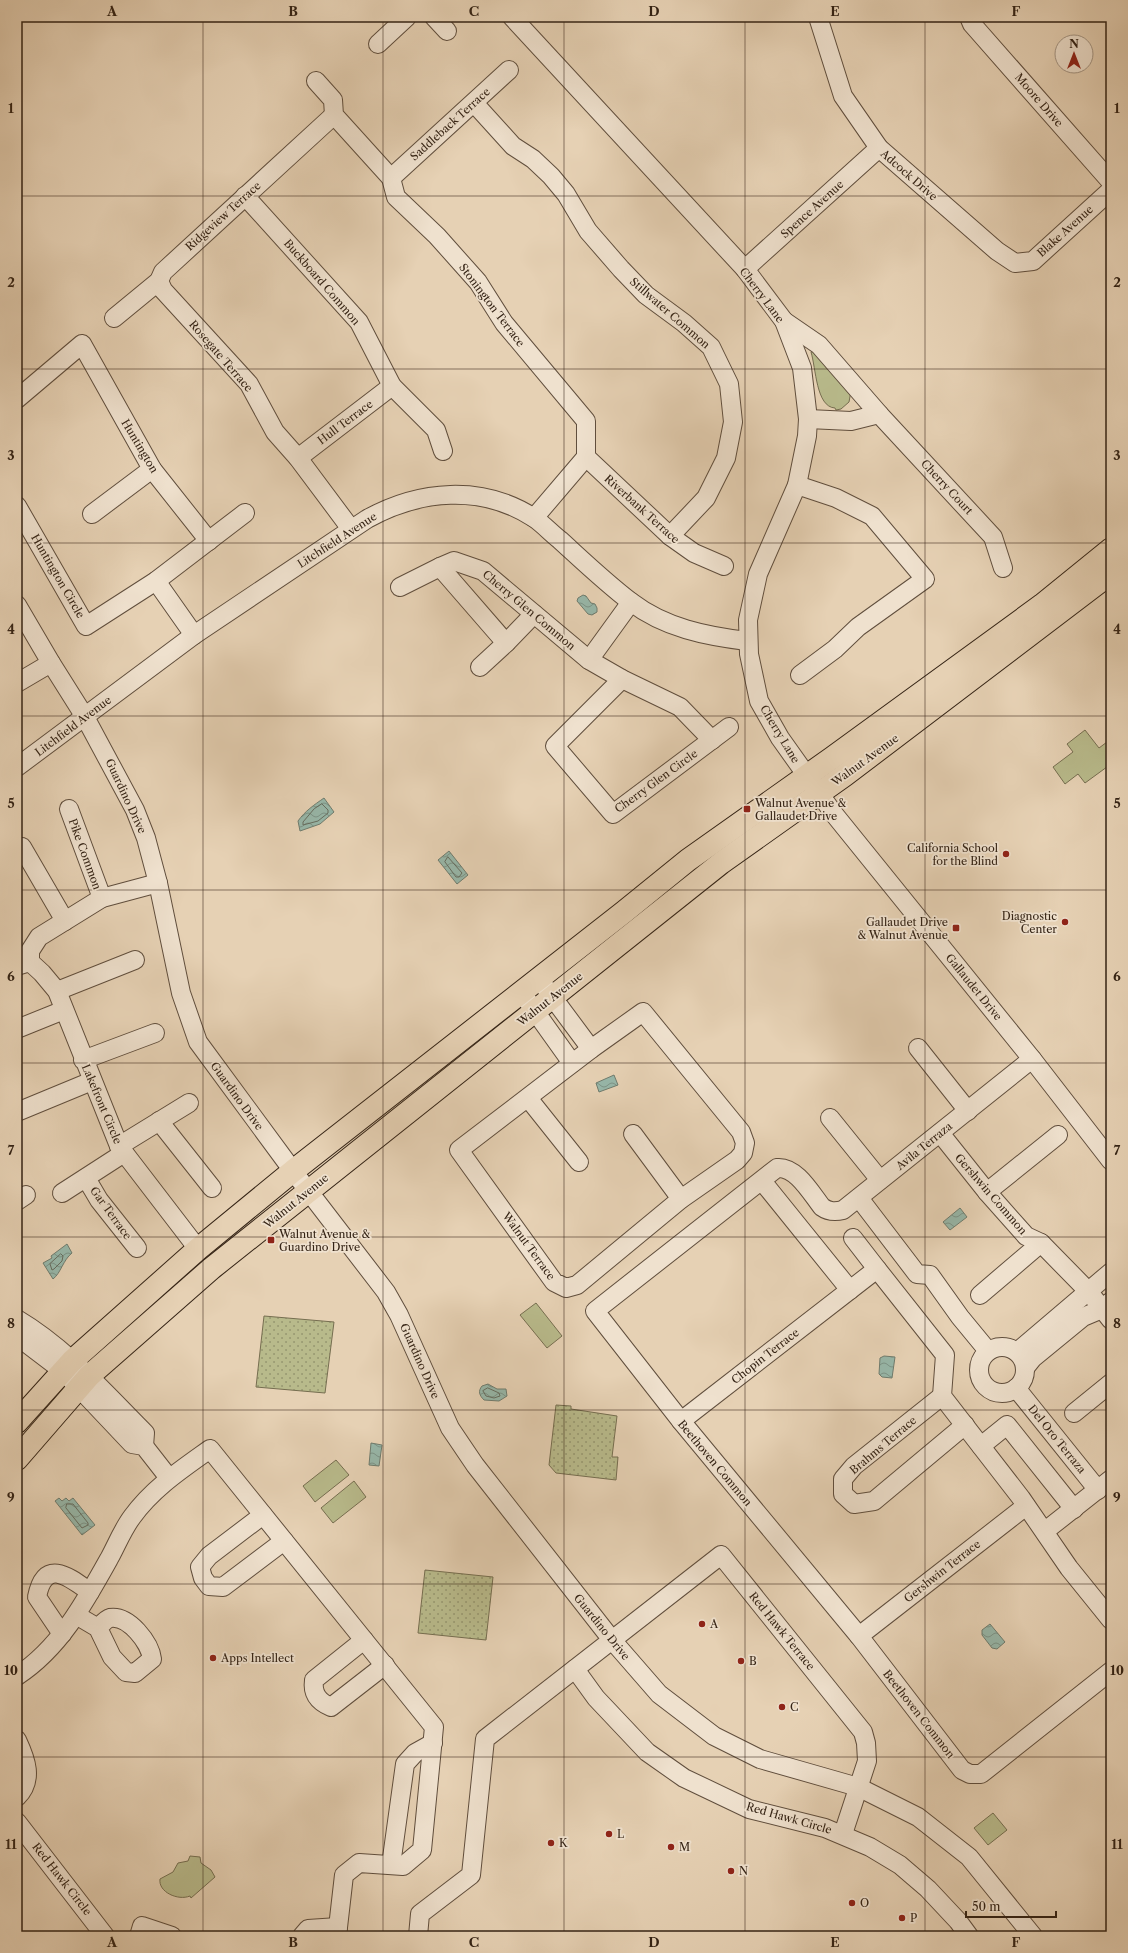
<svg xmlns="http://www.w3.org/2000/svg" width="1128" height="1953" font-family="'Libre Caslon Text',serif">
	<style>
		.green { fill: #b8ba8b; stroke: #766e50 }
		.garden { fill: url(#garden-dots); stroke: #766e50 }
		.water { fill: url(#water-waves); stroke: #6f7c6e }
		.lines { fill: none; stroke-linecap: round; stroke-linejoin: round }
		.shore { stroke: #666d5f; stroke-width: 1 }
		.minor-casing { stroke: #604e3d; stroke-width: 20 }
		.major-casing { stroke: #342315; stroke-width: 24 }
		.minor { stroke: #efe1ce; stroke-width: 18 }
		.major { stroke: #e6d1b4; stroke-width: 22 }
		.grid { fill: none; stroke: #342315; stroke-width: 1; stroke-opacity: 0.55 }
		.poi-dot { fill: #8f2418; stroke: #efe1ce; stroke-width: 1.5 }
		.labels { text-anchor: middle; stroke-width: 3.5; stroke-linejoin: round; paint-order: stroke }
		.street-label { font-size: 11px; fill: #342315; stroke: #efe1ce }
		.poi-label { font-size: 11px; fill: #342315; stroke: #efe1ce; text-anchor: start }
		.neatline { fill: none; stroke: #342315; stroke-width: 1.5 }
		.grid-label { font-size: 13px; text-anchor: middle; font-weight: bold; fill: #342315 }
	</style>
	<defs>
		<pattern id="garden-dots" width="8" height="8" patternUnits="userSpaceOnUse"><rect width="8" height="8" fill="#b8ba8b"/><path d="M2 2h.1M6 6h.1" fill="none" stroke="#969770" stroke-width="1.8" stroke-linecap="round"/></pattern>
		<pattern id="water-waves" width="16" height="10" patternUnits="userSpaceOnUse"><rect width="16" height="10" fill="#97b7a9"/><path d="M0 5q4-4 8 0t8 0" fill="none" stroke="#7c9488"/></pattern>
	</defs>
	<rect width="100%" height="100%" fill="#e6d1b4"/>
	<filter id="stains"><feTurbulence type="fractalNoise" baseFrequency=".005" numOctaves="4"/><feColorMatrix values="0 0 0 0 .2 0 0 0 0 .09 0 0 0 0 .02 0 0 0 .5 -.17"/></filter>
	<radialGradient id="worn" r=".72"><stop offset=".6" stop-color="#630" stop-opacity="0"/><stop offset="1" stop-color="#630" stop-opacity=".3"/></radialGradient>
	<!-- green -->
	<g class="green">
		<path d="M816,351L851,391L849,402L841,409L836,410L835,408C816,407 816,368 811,352Z"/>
		<path d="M1085,730L1099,748L1111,739V764L1085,783L1078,774L1065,784L1053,767L1073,752L1067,744Z"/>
		<path d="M536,1303L562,1336L547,1348L520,1315Z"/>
		<path d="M336,1460L349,1475L315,1502L303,1486Z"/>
		<path d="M354,1481L366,1497L333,1523L321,1508Z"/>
		<path d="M993,1813L1007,1830L988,1845L974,1828Z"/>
		<path d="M190,1856L200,1857L201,1863L211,1870L215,1877L191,1898L190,1896C178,1901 158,1892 160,1879L173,1872L178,1863L188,1861Z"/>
	</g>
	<!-- garden -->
	<g class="garden">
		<path d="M264,1316L334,1322L325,1393L256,1387Z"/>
		<path d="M556,1405L571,1406V1409L617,1416L612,1457H618L616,1480L556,1473L549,1465Z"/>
		<path d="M425,1570L493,1577L486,1640L418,1633Z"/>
	</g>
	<!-- water -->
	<g class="water">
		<path d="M583,595L586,596L591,603L595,604L597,608V612L592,615L588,614L577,601L578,598Z"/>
		<path d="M324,798L334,812L320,824L300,831L298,821C305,811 314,805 324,798Z"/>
		<path d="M449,851L468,875L457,884L438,860Z"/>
		<path d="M614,1075L618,1085L599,1092L596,1083Z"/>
		<path d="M960,1208L967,1217L950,1230L943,1222Z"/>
		<path d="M67,1244L72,1253C63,1260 61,1273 53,1279L43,1263L52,1258L51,1256Z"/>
		<path d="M884,1356L895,1357L892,1378L882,1377L879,1374L880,1358Z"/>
		<path d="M488,1384L497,1389H506L507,1396L499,1401L484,1400C479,1395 478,1391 482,1386Z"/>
		<path d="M371,1443L382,1445L379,1466L369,1465Z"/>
		<path d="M59,1498L62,1501L66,1498L69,1501L73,1498L95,1525L82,1535L55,1501Z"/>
		<path d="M990,1624L1005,1642L997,1649L992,1648L982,1635V1630Z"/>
	</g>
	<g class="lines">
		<!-- shore -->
		<g class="shore">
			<path d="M322,804L328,810V813L318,821L303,825V822L314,809Z"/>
			<path d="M448,857L462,873L459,877H456L445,862Z"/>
			<path d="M61,1254L63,1256L62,1261L54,1269L52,1270L50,1264Z"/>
			<path d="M488,1388L499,1393L500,1396L494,1398L486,1396L483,1391Z"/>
			<path d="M67,1504H73L88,1523V1525L82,1528L66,1508Z"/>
		</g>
		<defs>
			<g id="minor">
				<path d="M434,17L447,31"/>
				<path d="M512,17L745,269L784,321L802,368L808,419L807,436L797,485L758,574L748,620L749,654L759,701L780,738L834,814L1032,1059L1111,1161"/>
				<path d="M818,17L843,96L879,148L997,251L1015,263L1033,261L1111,190"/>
				<path d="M969,17L972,24L1111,182"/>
				<path d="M378,44L407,17"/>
				<path d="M316,81L333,100L334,115L391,178L396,197L437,236L478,282L504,323L586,421V457L534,518"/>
				<path d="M474,103L513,146L533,159L551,176L566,194L588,231L621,269L646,295L684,323L711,347L729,384L733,422L726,458L706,498L670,536"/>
				<path d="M391,178L509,70"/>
				<path d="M245,196L359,322L392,386L436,430L443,451"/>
				<path d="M745,269L879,148"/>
				<path d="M159,281L163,290L249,384L275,432L298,458L351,529"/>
				<path d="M114,318L159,281L163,272L334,115"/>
				<path d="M784,321L819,345L879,414L993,537L1003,568"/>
				<path d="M17,399L82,344L152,469L209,541"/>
				<path d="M808,419L851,421L879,414"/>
				<path d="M586,457L670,536L694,553L724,566"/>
				<path d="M298,458L392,386"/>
				<path d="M797,485L836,498L872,516L925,579L858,627L835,649L800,675"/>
				<path d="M17,506L86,626L156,581L245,513"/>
				<path d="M92,514L152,469"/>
				<path d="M440,567L506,643"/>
				<path d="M156,581L194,635"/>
				<path d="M400,587L440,567L454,561L483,571L589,660L622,679L680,707L712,740"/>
				<path d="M17,605L51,663L85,717L135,810L146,838L158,883L181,993L198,1042L293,1171L386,1292L399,1315L450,1428L475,1465L612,1640L659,1694L714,1736L760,1759L858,1787L918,1817L969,1857L1033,1936"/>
				<path d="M589,660L631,602"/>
				<path d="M480,667L506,643L534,614"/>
				<path d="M622,679L555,746L613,814L729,727"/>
				<path d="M17,683L51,663"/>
				<path d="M17,767L194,635L367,519C419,490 482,484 534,518C543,524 551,533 560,540C583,561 606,583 631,602C665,628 706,636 747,641"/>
				<path d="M69,809L102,898"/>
				<path d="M22,847L65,921"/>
				<path d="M30,962V951L39,937L102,898L158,883"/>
				<path d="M17,966L30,962L42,973L57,991L119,1146L198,1249"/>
				<path d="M539,979L591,1049"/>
				<path d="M57,991L135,960"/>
				<path d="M527,1000L572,1063"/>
				<path d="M643,1012L741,1132L745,1143L743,1153L737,1160L681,1199L577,1285L566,1288L554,1282L459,1150L591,1049Z"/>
				<path d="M17,1029L64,1010"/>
				<path d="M918,1048L968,1111"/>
				<path d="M1032,1059L843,1210C835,1212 829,1212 822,1207C811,1193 796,1166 777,1168L595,1311L681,1421L859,1636L962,1770L970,1774H981L1111,1671"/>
				<path d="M83,1060L155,1033"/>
				<path d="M528,1098L579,1162"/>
				<path d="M17,1112L92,1081"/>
				<path d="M830,1118L880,1180"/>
				<path d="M159,1121L212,1188"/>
				<path d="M940,1133L987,1192L1026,1236L1041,1243L1089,1292L1111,1320"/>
				<path d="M633,1134L681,1199"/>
				<path d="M119,1146L189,1103"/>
				<path d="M86,1178L99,1200L137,1248"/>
				<path d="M762,1181L850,1290"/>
				<path d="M987,1192L1058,1135"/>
				<path d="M62,1193L124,1153"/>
				<path d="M859,1198L917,1274L930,1275L960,1317L988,1351"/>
				<path d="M17,1201L26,1195"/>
				<path d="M853,1238L877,1269"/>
				<path d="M980,1295L1041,1243"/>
				<path d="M17,1319C66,1348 105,1393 145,1433L144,1446"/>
				<path d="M17,1336L63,1371L132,1444L144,1446L169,1478"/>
				<circle cx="1002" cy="1370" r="23"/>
				<path d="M1017,1352L1111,1272"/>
				<path d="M1025,1368L1033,1358L1083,1317L1102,1309L1110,1302"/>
				<path d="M1016,1388L1098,1490"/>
				<path d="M942,1396L854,1466L843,1479V1494L854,1504L874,1501L965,1425"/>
				<path d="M1074,1413L1111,1383"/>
				<path d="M681,1421L877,1269L945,1355L942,1396L1021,1498L1069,1568L1111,1620"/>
				<path d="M981,1446L1007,1425L1074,1509"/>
				<path d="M263,1515L209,1556L200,1567L203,1578L209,1586L223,1587L284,1541"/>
				<path d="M1045,1531L1111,1479"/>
				<path d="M76,1615L98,1628C101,1625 106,1619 110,1618C129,1615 150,1643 152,1659L135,1673L126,1672L112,1657L98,1628"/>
				<path d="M62,1634L37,1597C45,1557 69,1577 90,1592"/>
				<path d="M859,1636L1026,1506"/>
				<path d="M364,1640L314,1680C312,1694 319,1702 331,1707L385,1665"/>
				<path d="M575,1669L596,1698L647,1752L684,1778L749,1809L825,1828L870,1847L900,1865L928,1889L958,1921L969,1936"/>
				<path d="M17,1676C60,1648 85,1602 110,1557C117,1544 123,1529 132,1517C153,1488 182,1469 210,1449L434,1727L422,1850L403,1866L359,1863L344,1875L337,1936"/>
				<path d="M17,1740C26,1759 34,1780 17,1797"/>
				<path d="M17,1822L105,1936"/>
				<path d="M391,1865L405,1764L415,1753L433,1743"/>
				<path d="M139,1936L142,1926L172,1936"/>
				<path d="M302,1936L308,1929L338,1927"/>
				<path d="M418,1936L420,1914L471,1875L485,1739L721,1555L863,1732L866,1743L867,1761L843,1834"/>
			</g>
			<g id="major">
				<path d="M17,1422L72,1361L198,1249L293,1171L624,912L688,860L832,758L1042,605L1111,549"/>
				<path d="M17,1459L89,1376L212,1268L721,863L845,775L1111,573"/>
			</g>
		</defs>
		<!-- minor casing -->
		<use href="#minor" class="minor-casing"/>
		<!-- major casing -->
		<use href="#major" class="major-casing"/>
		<!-- minor -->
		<use href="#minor" class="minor"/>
		<!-- major -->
		<use href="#major" class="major"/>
	</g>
	<!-- grid -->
	<path class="grid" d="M203,17V1936M383,17V1936M564,17V1936M745,17V1936M925,17V1936M17,196H1111M17,369H1111M17,543H1111M17,716H1111M17,890H1111M17,1063H1111M17,1237H1111M17,1410H1111M17,1584H1111M17,1757H1111"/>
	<!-- markers -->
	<g class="poi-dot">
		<rect x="743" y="805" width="8" height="8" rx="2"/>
		<circle cx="1006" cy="854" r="4"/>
		<circle cx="1065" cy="922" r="4"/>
		<rect x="952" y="924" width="8" height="8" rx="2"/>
		<rect x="267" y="1236" width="8" height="8" rx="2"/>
		<circle cx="702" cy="1624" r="4"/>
		<circle cx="213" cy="1658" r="4"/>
		<circle cx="741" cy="1661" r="4"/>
		<circle cx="782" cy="1707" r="4"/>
		<circle cx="609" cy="1834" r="4"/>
		<circle cx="551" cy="1843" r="4"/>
		<circle cx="671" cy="1847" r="4"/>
		<circle cx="731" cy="1871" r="4"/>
		<circle cx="852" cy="1903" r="4"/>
		<circle cx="902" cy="1918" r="4"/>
	</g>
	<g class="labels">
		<!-- street labels -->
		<g class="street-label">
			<text transform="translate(1039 100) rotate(49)" y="4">Moore Drive</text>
			<text transform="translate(450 124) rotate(-42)" y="4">Saddleback Terrace</text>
			<text transform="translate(909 175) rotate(41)" y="4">Adcock Drive</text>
			<text transform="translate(812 209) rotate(-42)" y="4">Spence Avenue</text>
			<text transform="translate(223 216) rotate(-42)" y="4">Ridgeview Terrace</text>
			<text transform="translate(1065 231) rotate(-42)" y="4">Blake Avenue</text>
			<text transform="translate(322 282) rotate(49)" y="4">Buckboard Common</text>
			<text transform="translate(762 295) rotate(53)" y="4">Cherry Lane</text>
			<text transform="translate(492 305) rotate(53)" y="4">Stonington Terrace</text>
			<text transform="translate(670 313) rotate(41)" y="4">Stillwater Common</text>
			<text transform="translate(221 356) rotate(49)" y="4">Rosegate Terrace</text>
			<text transform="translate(345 422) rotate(-37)" y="4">Hull Terrace</text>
			<text transform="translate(140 446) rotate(59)" y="4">Huntington</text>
			<text transform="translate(947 487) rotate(47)" y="4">Cherry Court</text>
			<text transform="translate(642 509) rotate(42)" y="4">Riverbank Terrace</text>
			<text transform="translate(337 540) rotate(-33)" y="4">Litchfield Avenue</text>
			<text transform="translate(58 576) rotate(60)" y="4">Huntington Circle</text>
			<text transform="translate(529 610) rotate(40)" y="4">Cherry Glen Common</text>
			<text transform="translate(73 726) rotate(-37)" y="4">Litchfield Avenue</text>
			<text transform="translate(780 734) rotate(59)" y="4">Cherry Lane</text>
			<text transform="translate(865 760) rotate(-36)" y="4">Walnut Avenue</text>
			<text transform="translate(656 781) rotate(-36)" y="4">Cherry Glen Circle</text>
			<text transform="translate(126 796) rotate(65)" y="4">Guardino Drive</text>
			<text transform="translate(85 854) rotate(70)" y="4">Pike Common</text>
			<text transform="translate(974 987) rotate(51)" y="4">Gallaudet Drive</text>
			<text transform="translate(550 999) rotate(-38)" y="4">Walnut Avenue</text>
			<text transform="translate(237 1096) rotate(54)" y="4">Guardino Drive</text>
			<text transform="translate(102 1104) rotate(67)" y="4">Lakefront Circle</text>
			<text transform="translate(924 1146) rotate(-39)" y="4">Avila Terraza</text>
			<text transform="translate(991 1194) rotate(49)" y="4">Gershwin Common</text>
			<text transform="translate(296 1201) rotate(-39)" y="4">Walnut Avenue</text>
			<text transform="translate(111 1213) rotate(54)" y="4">Gar Terrace</text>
			<text transform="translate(529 1246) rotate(54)" y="4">Walnut Terrace</text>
			<text transform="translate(765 1356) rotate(-38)" y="4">Chopin Terrace</text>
			<text transform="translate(420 1361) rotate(66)" y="4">Guardino Drive</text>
			<text transform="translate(1057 1439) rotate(51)" y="4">Del Oro Terraza</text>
			<text transform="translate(883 1445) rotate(-40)" y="4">Brahms Terrace</text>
			<text transform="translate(715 1463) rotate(50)" y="4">Beethoven Common</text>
			<text transform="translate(942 1571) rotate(-38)" y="4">Gershwin Terrace</text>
			<text transform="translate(602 1627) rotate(51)" y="4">Guardino Drive</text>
			<text transform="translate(782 1631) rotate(51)" y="4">Red Hawk Terrace</text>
			<text transform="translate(919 1714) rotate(52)" y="4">Beethoven Common</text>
			<text transform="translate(789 1818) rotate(16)" y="4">Red Hawk Circle</text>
			<text transform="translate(62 1879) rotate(52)" y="4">Red Hawk Circle</text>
		</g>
		<!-- poi labels -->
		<g class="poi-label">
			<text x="755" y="807">Walnut Avenue &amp;<tspan x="755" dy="13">Gallaudet Drive</tspan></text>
			<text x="998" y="852" text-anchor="end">California School<tspan x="998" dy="13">for the Blind</tspan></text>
			<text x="1057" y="920" text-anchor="end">Diagnostic<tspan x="1057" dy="13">Center</tspan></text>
			<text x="948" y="926" text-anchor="end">Gallaudet Drive<tspan x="948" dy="13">&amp; Walnut Avenue</tspan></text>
			<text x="279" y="1238">Walnut Avenue &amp;<tspan x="279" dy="13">Guardino Drive</tspan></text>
			<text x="710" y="1628">A</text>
			<text x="221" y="1662">Apps Intellect</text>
			<text x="749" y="1665">B</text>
			<text x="790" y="1711">C</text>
			<text x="617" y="1838">L</text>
			<text x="559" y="1847">K</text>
			<text x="679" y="1851">M</text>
			<text x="739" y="1875">N</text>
			<text x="860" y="1907">O</text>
			<text x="910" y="1922">P</text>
		</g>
	</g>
	<!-- margin -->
	<rect width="1128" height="1953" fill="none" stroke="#e6d1b4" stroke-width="44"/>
	<!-- north arrow -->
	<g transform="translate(1074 54)"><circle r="19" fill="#efe1ce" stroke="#a49584"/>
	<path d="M0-3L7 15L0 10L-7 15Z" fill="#8f2418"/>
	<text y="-6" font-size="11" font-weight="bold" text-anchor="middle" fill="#342315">N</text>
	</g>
	<!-- scale -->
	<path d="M966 1911v6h90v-6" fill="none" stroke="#342315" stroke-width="2"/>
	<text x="972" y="1911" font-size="12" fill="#342315" stroke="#efe1ce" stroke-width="3" paint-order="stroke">50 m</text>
	<rect x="22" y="22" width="1084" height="1909" class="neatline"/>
	<g class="grid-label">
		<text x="112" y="16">A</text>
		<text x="293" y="16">B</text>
		<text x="474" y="16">C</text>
		<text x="654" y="16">D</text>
		<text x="835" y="16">E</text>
		<text x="1016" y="16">F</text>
		<text x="11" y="113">1</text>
		<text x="1117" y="113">1</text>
		<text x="11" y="287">2</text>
		<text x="1117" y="287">2</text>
		<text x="11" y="460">3</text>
		<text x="1117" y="460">3</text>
		<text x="11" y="634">4</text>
		<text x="1117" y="634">4</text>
		<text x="11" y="808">5</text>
		<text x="1117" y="808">5</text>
		<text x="11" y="981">6</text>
		<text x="1117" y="981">6</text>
		<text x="11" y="1155">7</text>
		<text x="1117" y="1155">7</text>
		<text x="11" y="1328">8</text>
		<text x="1117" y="1328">8</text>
		<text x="11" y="1502">9</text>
		<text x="1117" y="1502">9</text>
		<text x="11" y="1675">10</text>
		<text x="1117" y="1675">10</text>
		<text x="11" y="1849">11</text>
		<text x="1117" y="1849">11</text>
		<text x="112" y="1947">A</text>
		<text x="293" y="1947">B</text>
		<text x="474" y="1947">C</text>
		<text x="654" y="1947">D</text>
		<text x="835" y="1947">E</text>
		<text x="1016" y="1947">F</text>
	</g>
	<rect width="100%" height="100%" filter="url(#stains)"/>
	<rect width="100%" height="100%" fill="url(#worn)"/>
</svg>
